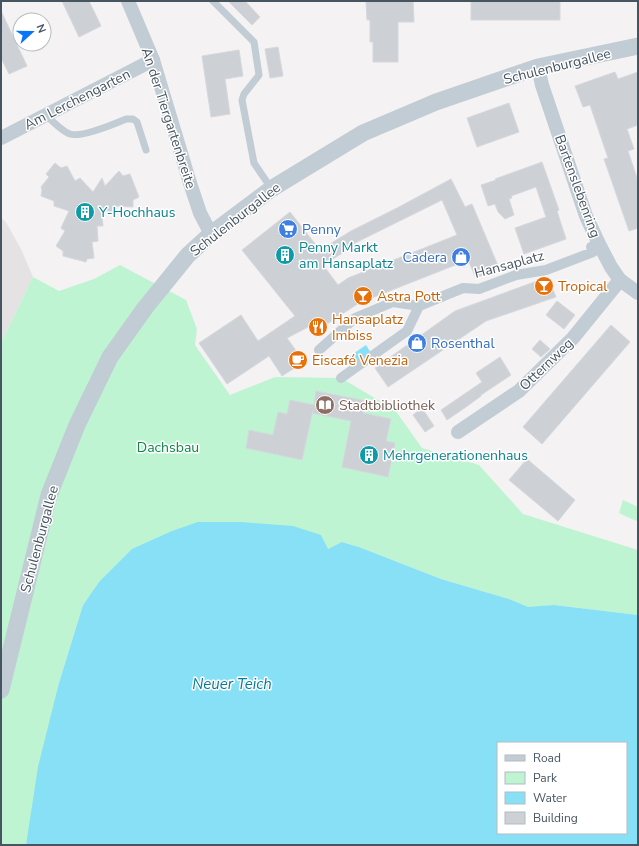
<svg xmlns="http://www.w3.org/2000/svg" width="639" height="846" font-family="'Nunito Sans',sans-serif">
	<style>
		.education { fill: #e5e2e4 }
		.green { fill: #bef4d2 }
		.water { fill: #87e0f5; fill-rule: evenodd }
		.building { fill: #cdd1d6; stroke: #d5d8de; fill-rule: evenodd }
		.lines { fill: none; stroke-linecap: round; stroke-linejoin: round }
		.service { stroke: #c1ccd4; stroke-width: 7 }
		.pedestrian { stroke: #c1ccd4; stroke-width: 10 }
		.minor { stroke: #c1ccd4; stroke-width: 14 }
		.tertiary { stroke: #c1ccd4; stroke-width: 17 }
		.labels { text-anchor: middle; stroke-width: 3; stroke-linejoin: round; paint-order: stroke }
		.street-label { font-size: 14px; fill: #475561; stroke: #fff }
		.culture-label { font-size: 14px; fill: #0d838f; stroke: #fff; text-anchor: start }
		.shop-label { font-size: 14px; fill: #366cbe; stroke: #fff; text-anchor: start }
		.food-label { font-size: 14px; fill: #c56008; stroke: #fff; text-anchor: start }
		.education-label { font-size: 14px; fill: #785e54; stroke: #fff; text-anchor: start }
		.park-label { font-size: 14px; fill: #0e8649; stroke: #fff }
		.water-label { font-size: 15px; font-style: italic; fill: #037c9a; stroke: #fff }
	</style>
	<rect width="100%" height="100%" fill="#f4f2f2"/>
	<!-- education -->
	<path class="education" d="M1,217L7,224L21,249L33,277L1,343Z"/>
	<!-- green -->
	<g class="green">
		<path d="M120,265L186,300L197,329L195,345L230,395L275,377L341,378L395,410L422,448L479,465L523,514L638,550V615L554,605L528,608L509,599L441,579L359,547L343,542L328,549L99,582L83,605L59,683L26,845H1V343L33,277L59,291L94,279Z"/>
		<path d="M623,500L638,507V519L636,521L619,513Z"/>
	</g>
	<!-- water -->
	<g class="water">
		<path d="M366,345L371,353L353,366L347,358Z"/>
		<path d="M198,522H241L293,526L321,535L328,549L342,542L359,547L441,579L509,599L528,607L554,605L638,615V845H26L38,767L59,683L83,605L99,582L132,549L172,531ZM498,743H626V833H498Z"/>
	</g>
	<!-- building -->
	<g class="building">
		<path d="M62,1H89L101,26L79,37Z"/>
		<path d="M228,1H245L260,17L252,25Z"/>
		<path d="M366,1H413L414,22H398V62H373V42H370V20H367Z"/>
		<rect x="471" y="1" width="89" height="19"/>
		<path d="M1,11L27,66L9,74L1,58Z"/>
		<path d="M278,47L283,76L270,78L265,49Z"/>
		<path d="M239,50L243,76L225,79L230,114L211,117L202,56Z"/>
		<path d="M615,72L618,79L638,72V125L627,129L634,149L628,151L638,181V228L629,231L604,159L608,158L590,105L583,107L575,86Z"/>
		<path d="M509,103L519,132L477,147L467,118Z"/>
		<path d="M542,162L559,210L557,211L566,239L524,254L515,228L546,217L536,187L511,196L512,198L509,199L514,215L505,219L498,212L495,204L488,206L481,185L496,180L495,179Z"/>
		<path d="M55,163L61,168L67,166L75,181L80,178L93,192L102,178L105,186L119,171L123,176L130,174L139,197L133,200V207L115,206L118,213L101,210L103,226H97L98,241L92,242L94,258L87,259L86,262L63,256V251L56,246L65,231L61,228L69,211L54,206V201L41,196L42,190L41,187L49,177L46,174Z"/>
		<path d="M451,179L465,207L472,204L499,268L476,278L468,260L359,303L315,332L310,326L287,338L304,362L282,376L269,356L227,384L199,343L241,315L258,341L295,316L242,250L290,212L320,250L351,231L397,208ZM442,200L457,235L348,278L338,285L323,265L354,246L353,244Z"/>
		<path d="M548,277L556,297L486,321L388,387L375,368L455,311Z"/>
		<path d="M557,301L575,315L564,329L546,315Z"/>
		<path d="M611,325L630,342L542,444L523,427Z"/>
		<path d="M540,340L550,349L541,357L532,349Z"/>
		<path d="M500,357L511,375L481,395V396L466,407L447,420L441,410L482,382L476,373Z"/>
		<path d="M316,391L366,401L363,413L391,419L386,441L395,443L388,477L342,467L351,421L312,413L313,410L302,460L246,448L249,430L273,435L278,412L287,414L290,400L314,405Z"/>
		<path d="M422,408L434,426L425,432L413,415Z"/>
		<path d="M527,459L575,500L558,521L509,480Z"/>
	</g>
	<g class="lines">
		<!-- service -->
		<g class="service">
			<path d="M213,1L254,42L259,75L244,94L242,100L254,163L271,188"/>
			<path d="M46,115C51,120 64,132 70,134C81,138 114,124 126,119H133L137,122L146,150"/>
		</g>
		<!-- pedestrian -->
		<g class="pedestrian">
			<path d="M319,350L355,318L393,302L419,306"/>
			<path d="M341,378L407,331L419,306L463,288L479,289L516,275L546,270L593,252L591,247L599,244"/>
		</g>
		<!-- minor -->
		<g class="minor">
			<path d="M128,1L153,60L190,183L200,213L211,234"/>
			<path d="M538,67L542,85L586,216L599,244L611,267L620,280L638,293"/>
			<path d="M1,138L153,60"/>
			<path d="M458,432L519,391L573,338L620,280"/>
		</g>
		<!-- tertiary -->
		<path class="tertiary" d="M1,690L49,495L77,425L110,357L145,308L188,255L211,234L271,189L363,133L436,102L538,67L638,46"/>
	</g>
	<!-- icons -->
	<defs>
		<symbol id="building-disc" viewBox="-11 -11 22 22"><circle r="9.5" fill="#0f9aa8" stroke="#fff"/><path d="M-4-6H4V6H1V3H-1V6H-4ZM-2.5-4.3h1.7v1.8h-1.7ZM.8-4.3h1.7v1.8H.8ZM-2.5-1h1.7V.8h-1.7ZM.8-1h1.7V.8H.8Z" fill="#fff"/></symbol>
		<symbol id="supermarket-disc" viewBox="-11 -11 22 22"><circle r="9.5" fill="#3f7fe0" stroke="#fff"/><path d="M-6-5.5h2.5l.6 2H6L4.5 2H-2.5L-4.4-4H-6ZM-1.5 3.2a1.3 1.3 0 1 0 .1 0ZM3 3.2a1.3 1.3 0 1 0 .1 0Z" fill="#fff"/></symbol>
		<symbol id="shop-disc" viewBox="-11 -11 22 22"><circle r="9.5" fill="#3f7fe0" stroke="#fff"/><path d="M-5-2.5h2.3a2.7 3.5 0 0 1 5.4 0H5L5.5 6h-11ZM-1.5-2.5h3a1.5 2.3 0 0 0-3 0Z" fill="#fff"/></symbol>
		<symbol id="bar-disc" viewBox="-11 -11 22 22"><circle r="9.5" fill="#e8710a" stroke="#fff"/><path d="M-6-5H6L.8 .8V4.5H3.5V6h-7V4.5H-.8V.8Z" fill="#fff"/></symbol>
		<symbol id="restaurant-disc" viewBox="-11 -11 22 22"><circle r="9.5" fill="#e8710a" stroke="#fff"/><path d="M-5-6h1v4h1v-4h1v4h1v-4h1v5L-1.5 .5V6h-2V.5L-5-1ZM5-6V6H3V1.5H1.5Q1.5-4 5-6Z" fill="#fff"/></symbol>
		<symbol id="cafe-disc" viewBox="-11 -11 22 22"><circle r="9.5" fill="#e8710a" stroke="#fff"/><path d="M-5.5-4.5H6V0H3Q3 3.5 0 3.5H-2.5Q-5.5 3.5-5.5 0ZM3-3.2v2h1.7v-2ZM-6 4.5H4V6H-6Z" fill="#fff"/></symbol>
		<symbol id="library-disc" viewBox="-11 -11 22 22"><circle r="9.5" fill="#8d6e63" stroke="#fff"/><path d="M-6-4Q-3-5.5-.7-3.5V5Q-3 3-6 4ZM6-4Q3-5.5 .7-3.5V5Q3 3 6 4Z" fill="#fff"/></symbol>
	</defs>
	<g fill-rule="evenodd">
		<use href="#building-disc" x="74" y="201" width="22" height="22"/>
		<use href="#supermarket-disc" x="277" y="218" width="22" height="22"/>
		<use href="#building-disc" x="274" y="244" width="22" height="22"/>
		<use href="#shop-disc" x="450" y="246" width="22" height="22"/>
		<use href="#bar-disc" x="533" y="275" width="22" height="22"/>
		<use href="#bar-disc" x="352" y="285" width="22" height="22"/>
		<use href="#restaurant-disc" x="307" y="316" width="22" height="22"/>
		<use href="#shop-disc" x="406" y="332" width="22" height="22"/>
		<use href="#cafe-disc" x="287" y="349" width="22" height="22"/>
		<use href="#library-disc" x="314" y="394" width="22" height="22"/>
		<use href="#building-disc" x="358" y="444" width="22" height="22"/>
	</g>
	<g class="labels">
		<!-- street labels -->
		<g class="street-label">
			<text transform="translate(557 66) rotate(-14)" y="5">Schulenburgallee</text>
			<text transform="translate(77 99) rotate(-27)" y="5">Am Lerchengarten</text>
			<text transform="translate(169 118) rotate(72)" y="5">An der Tiergartenbreite</text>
			<text transform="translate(578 186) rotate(70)" y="5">Bartenslebenring</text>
			<text transform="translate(235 219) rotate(-38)" y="5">Schulenburgallee</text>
			<text transform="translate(509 264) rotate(-15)" y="5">Hansaplatz</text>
			<text transform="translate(546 364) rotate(-44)" y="5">Otternweg</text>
			<text transform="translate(39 539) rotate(-75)" y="5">Schulenburgallee</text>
		</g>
		<!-- culture labels -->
		<g class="culture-label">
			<text x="99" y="217">Y-Hochhaus</text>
			<text x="299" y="252">Penny Markt<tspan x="299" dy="16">am Hansaplatz</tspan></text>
			<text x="383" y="460">Mehrgenerationenhaus</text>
		</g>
		<!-- shop labels -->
		<g class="shop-label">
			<text x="302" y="234">Penny</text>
			<text x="447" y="262" text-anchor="end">Cadera</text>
			<text x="431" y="348">Rosenthal</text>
		</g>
		<!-- food labels -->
		<g class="food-label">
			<text x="558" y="291">Tropical</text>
			<text x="377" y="301">Astra Pott</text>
			<text x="332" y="324">Hansaplatz<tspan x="332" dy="16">Imbiss</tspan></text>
			<text x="312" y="365">Eiscafé Venezia</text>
		</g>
		<!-- education labels -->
		<g class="education-label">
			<text x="339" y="410">Stadtbibliothek</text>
		</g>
		<!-- park labels -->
		<g class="park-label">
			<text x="168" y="452">Dachsbau</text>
		</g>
		<!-- water labels -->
		<g class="water-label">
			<text x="232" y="689">Neuer Teich</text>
		</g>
	</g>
	<!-- border -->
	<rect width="639" height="846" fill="none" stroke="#475561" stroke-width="4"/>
	<!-- legend -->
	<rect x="497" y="742" width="130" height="92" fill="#ffffff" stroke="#b5bbc0"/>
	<rect x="505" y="755" width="20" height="6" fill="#c1ccd4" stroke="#b5bbc0"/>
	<text x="533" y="762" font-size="12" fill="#475561">Road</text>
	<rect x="505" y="772" width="20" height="12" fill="#bef4d2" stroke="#b5bbc0"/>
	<text x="533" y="782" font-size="12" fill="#475561">Park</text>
	<rect x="505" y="792" width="20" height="12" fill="#87e0f5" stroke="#b5bbc0"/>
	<text x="533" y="802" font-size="12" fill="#475561">Water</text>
	<rect x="505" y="812" width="20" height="12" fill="#cdd1d6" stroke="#b5bbc0"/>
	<text x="533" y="822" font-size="12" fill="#475561">Building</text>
	<!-- north arrow -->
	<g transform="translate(32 32) rotate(69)"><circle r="19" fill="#ffffff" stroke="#b5bbc0"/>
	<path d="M0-3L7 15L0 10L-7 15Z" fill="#0874f8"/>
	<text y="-6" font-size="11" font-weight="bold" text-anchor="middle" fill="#475561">N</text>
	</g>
</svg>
